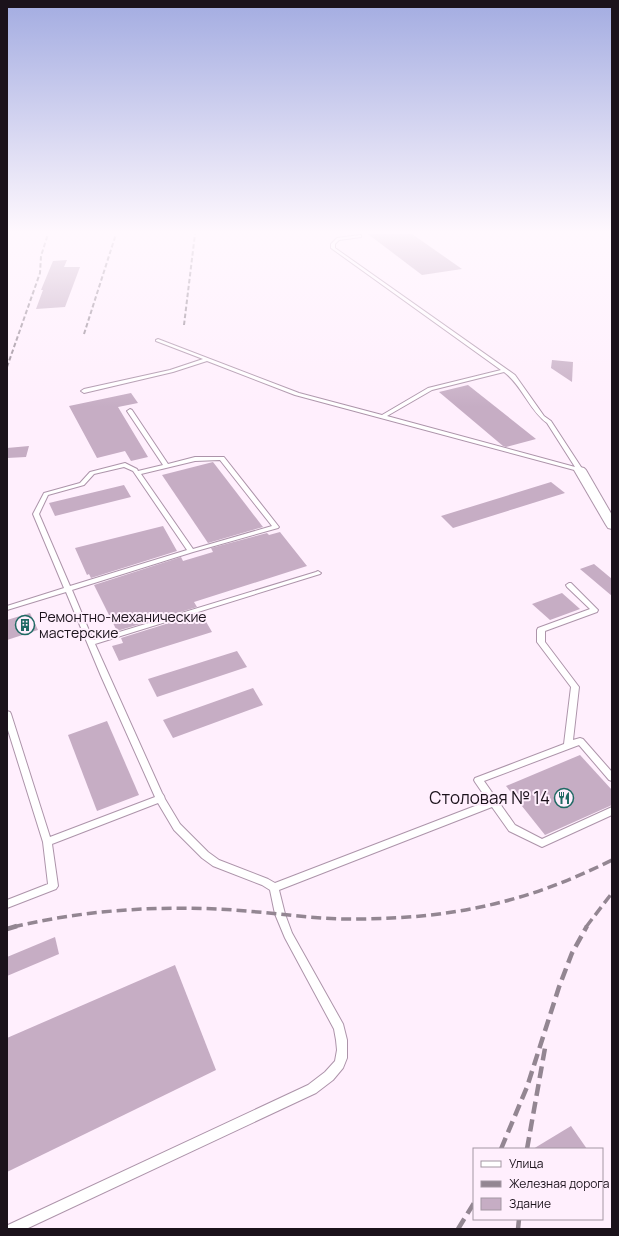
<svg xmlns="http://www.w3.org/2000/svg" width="619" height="1236" font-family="Manrope,sans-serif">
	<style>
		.building { fill: #c6adc4 }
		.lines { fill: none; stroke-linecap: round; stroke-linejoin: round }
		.service-casing { stroke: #ad94aa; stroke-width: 2 }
		.minor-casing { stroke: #ad94aa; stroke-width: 2 }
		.service { fill: #fff; fill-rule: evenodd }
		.minor { fill: #fff; fill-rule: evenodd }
		.rail-far2 { stroke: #938692; stroke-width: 2; stroke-dasharray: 4.5 2.5; stroke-linecap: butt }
		.rail-far1 { stroke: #938692; stroke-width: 3.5; stroke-dasharray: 10 5; stroke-linecap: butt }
		.rail { stroke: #938692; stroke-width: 4.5; stroke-dasharray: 12 6; stroke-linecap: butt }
		.labels { text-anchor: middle; stroke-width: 4; stroke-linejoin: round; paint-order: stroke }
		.poi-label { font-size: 14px; fill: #1b121b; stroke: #ffeffd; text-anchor: start }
		.near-poi-label { font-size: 17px; fill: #1b121b; stroke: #ffeffd; text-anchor: end }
	</style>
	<rect width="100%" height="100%" fill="#ffeffd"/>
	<!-- building -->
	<g class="building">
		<path d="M368,234H412L462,269L422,275Z"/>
		<path d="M67,260L64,267H80L65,307L36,309L43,290H41L53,261Z"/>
		<path d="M552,360L573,362L572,382L551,368Z"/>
		<path d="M468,385L536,439L506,447L503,446L439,392Z"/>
		<path d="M131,393L138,403L118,407L148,457L131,461L125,451L97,458L69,406Z"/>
		<path d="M29,446L26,457L7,458V448Z"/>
		<path d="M213,462L263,527L208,543L162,475Z"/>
		<path d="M551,482L565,493L453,528L441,516Z"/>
		<path d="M124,485L131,497L55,516L49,503Z"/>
		<path d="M163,526L177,551L91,578L89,574L87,575L75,548Z"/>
		<path d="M280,532L307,566L194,602L197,607L117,631L94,585L181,557L183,561L213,552L211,548L267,533L269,535Z"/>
		<path d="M594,564L612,579V596L580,569Z"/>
		<path d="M562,593L580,609L550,620L532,604Z"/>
		<path d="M30,613L38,630L7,640V620Z"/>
		<path d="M201,613L212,632L119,661L112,646L123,643L121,638Z"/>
		<path d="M237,651L247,667L157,697L148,679Z"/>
		<path d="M253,688L263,705L173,738L163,720Z"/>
		<path d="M107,721L139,795L97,811L68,735Z"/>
		<path d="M580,755L612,790V805L545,835L506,786Z"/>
		<path d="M55,937L59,954L7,976V957Z"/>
		<path d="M175,965L216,1070L7,1172V1038Z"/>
		<path d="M571,1126L587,1149H533Z"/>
	</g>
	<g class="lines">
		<defs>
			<g id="service">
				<path d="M360,235H361V237L339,240L335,244V248L515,375L544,416L551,421L583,470L582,471H578L295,395L207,361L173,372L84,393L81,391L84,389L170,370L203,359L156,341V340L158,339L299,393L382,415L428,388L501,370L331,248V244L337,238ZM504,372C522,385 529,410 547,423L575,467L387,416L432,390Z"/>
				<path d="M130,409L132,410L168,464L195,457H224L279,527L278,528L193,552L72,590L93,640L316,572L318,571L321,573L320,574L95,644L162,793L164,796L165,799L180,824L208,852L219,860L268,879L275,883L488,801L475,782L474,780L475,778L564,744L571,687L537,642V630L538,628L590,609L567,587L566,585L569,583H571L598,610L597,612L545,631V642L579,687L573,740L580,738L583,739L612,772V781L609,780L579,745L484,781L515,825L542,839L612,807V815L542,847L509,831L492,807L279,890L285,914L292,933L343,1024L347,1040V1058L343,1068L333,1080L316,1093L26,1229H7L8,1225L308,1085L325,1072L335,1061L337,1050L336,1040L334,1029L285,938L275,914L270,890L262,885L213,866L202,858L174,830L158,803L52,844L58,886L56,889L7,908V900L48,884L43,842L7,727V711L10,712L11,714L50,837L155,797L101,676L66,592L7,610V606L64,588L33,514L44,493L80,483L90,472L125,463L137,469L138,471L163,465L127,411ZM220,460L272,526L193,549L141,474L195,461ZM124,467L133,471L187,550L70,586L39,514L48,495L84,485L94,474Z"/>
			</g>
			<path id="minor" d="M580,467L584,468L586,470L612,515V529L608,528L606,525L574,470L576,468Z"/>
		</defs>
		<!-- service casing -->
		<use href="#service" class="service-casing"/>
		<!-- minor casing -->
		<use href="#minor" class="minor-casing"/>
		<!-- service -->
		<use href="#service" class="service"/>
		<!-- minor -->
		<use href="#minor" class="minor"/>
		<!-- rail-far2 -->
		<g class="rail-far2">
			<path d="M184,325L195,234"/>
			<path d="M84,334L116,234"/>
			<path d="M7,367L40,273L41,256L48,234"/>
		</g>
		<!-- rail-far1 -->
		<g class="rail-far1">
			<path d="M13,927C80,911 149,906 217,909C265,911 313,920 361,919C455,918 528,902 612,860"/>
			<path d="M586,927L612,893"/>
		</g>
		<!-- rail -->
		<g class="rail">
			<path d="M7,929L17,926"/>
			<path d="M501,1149L527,1087L559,987L572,953L587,926"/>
			<path d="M527,1149L545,1048"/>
			<path d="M458,1229L474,1203"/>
			<path d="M518,1229L519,1219"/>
		</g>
	</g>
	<!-- sky -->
	<linearGradient id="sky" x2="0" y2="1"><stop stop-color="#a3ace1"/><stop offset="0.57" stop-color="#fff8fe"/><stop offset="1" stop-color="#fff8fe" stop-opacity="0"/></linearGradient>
	<rect width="619" height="407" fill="url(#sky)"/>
	<!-- icons -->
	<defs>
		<symbol id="building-ring" viewBox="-11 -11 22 22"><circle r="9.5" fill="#ffeffd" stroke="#1f6a64" stroke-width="1.5"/><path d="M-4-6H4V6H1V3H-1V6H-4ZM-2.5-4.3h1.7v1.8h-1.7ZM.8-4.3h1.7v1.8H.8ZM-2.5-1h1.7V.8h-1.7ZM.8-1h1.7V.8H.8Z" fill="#1f6a64"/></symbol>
		<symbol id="restaurant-ring" viewBox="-11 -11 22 22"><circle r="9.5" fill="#ffeffd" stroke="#1f6a64" stroke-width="1.5"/><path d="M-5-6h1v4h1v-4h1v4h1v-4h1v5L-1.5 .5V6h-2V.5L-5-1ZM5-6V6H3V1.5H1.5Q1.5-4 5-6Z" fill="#1f6a64"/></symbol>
	</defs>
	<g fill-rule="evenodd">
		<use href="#building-ring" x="14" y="614" width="22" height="22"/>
		<use href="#restaurant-ring" x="553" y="787" width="22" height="22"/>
	</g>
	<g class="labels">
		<!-- poi labels -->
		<g class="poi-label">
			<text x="39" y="622">Ремонтно-механические<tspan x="39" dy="16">мастерские</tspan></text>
		</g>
		<!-- near-poi labels -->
		<g class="near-poi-label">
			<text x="550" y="804">Cтоловая № 14</text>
		</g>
	</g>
	<!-- border -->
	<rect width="619" height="1236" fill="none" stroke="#1b121b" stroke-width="16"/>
	<!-- legend -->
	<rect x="473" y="1148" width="130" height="72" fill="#ffeffd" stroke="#a497a3"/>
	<rect x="481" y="1161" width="20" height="6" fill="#ffffff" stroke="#a497a3"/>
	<text x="509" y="1168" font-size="12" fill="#1b121b">Улица</text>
	<rect x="481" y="1181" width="20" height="6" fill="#938692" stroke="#a497a3"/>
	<text x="509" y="1188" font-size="12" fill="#1b121b">Железная дорога</text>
	<rect x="481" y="1198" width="20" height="12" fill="#c6adc4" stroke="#a497a3"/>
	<text x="509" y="1208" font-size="12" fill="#1b121b">Здание</text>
</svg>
